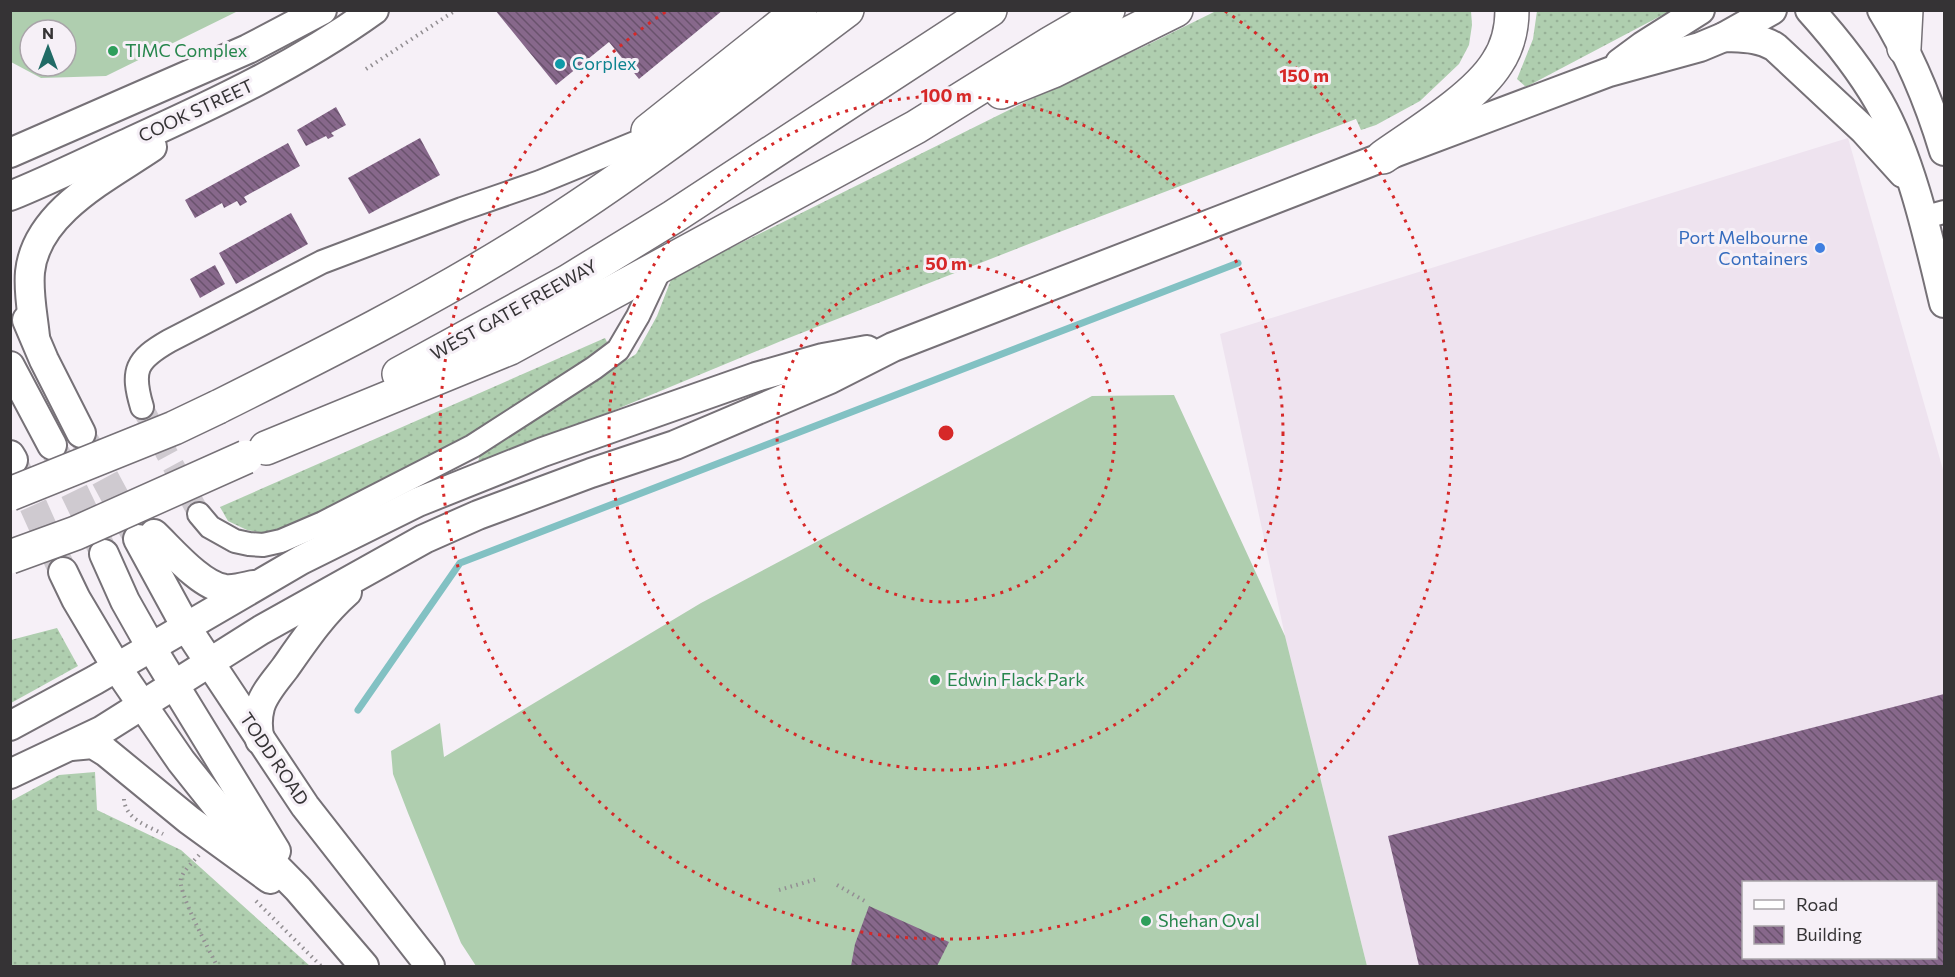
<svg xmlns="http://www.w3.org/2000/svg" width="1955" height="977" font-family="Commissioner,sans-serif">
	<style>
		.built { fill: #eee3ef; fill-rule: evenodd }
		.grass { fill: url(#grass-dots) }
		.garden { fill: #afceaf; fill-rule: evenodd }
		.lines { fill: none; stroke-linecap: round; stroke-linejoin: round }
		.stream { stroke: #82c1c3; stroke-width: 7 }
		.building { fill: url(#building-back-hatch); fill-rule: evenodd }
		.minor-tunnel { stroke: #cfcad0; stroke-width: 22; stroke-dasharray: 22 11; stroke-linecap: butt }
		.major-tunnel { stroke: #cfcad0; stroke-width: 28; stroke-dasharray: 28 14; stroke-linecap: butt }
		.minor-casing { stroke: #767177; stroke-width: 26 }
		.major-casing { stroke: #767177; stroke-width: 32 }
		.highway-casing { stroke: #767177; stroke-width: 36 }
		.path { stroke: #938f93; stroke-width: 4; stroke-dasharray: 1.5 4.5; stroke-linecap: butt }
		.minor { stroke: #fff; stroke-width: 22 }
		.major { stroke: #fff; stroke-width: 28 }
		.highway { stroke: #fff; stroke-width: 33 }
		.highway-bridge-casing { stroke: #767177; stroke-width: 36; stroke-linecap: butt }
		.highway-bridge { stroke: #fff; stroke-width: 33 }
		.ring { fill: none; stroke: #d62828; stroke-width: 3; stroke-dasharray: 3 6 }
		.leisure-dot { fill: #2e9e5b; stroke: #f6f0f7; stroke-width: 2 }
		.culture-dot { fill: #0f9aa8; stroke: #f6f0f7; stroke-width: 2 }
		.shop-dot { fill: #3f7fe0; stroke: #f6f0f7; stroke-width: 2 }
		.labels { text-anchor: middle; stroke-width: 6; stroke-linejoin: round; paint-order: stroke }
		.leisure-label { font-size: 18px; fill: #27864d; stroke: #f6f0f7; text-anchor: start }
		.culture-label { font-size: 18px; fill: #0d838f; stroke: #f6f0f7; text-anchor: start }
		.street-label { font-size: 18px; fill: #353335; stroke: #f6f0f7 }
		.shop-label { font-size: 18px; fill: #366cbe; stroke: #f6f0f7; text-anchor: end }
		.centre { fill: #d62828; stroke: #f6f0f7; stroke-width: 3 }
		.ring-label { font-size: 18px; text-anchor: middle; font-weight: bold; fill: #d62828; stroke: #f6f0f7; stroke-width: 6; stroke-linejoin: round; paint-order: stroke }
	</style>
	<defs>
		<pattern id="grass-dots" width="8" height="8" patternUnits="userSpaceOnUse" patternTransform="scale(1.5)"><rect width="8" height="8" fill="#afceaf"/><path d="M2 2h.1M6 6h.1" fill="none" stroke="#97b197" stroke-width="1.8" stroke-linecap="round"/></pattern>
		<pattern id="building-back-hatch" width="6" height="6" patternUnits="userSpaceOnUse" patternTransform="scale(1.5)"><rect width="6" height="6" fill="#87688b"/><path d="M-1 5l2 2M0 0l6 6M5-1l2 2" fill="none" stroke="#69526c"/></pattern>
	</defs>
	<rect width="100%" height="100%" fill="#f6f0f7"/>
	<!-- built -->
	<path class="built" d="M1848,138L1944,473V966H1367L1285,636L1220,334ZM1744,882H1936V958H1744Z"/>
	<!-- grass -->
	<g class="grass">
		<path d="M1216,11H1471L1472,25L1469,45L1459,64L1420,101L1376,125L1361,130L1356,119L1057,233L781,341L477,467L481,449L543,413L636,354L657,316L672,277L1029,100L1147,45Z"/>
		<path d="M1537,11V10L1670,11L1526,87L1517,79L1533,39Z"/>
		<path d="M605,338L607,342L591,357L526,400L432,456L318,512L269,534L247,530L228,521L220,507Z"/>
		<path d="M57,628L78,666L11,703V640Z"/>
		<path d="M95,772L97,810L181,850L310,966H11V801L59,775Z"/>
	</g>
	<!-- garden -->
	<g class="garden">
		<path d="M10,11L11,10L238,11L106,76L41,78L11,62ZM30,30H66V66H30Z"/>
		<path d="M1174,395L1285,636L1367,966H476L461,943L408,813L393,774L391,751L440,723L444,757L701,603L1092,396Z"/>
	</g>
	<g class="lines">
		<!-- stream -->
		<path class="stream" d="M358,710L460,563L1238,263"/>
	</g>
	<!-- building -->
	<g class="building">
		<path d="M495,10H723L639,79L609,42L556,85Z"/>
		<path d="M336,107L346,125L331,133L334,136L328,139L326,136L306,146L297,130Z"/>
		<path d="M420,138L440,175L369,214L348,178Z"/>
		<path d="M288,143L300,166L244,197L247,202L240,206L237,201L224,208L222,203L195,218L185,200Z"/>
		<path d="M291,213L308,244L236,284L219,253Z"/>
		<path d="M215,265L225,284L200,298L190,279Z"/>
		<path d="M1944,694V966H1419L1388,836ZM1744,882H1936V958H1744Z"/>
		<path d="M869,906L949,942L937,966H851L855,944Z"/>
	</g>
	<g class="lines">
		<!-- minor-tunnel -->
		<path class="minor-tunnel" d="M142,407L199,514"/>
		<!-- major-tunnel -->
		<g class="major-tunnel">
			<path d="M85,441L134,532"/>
			<path d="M56,453L101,547"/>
			<path d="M16,467L63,572"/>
		</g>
		<defs>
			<g id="minor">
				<path d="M1922,218L1944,212"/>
				<path d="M142,407C131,370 136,360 169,341L322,262L462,209L540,182L635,143"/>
				<path d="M199,514L210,527L235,541L249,544L263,545L281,541L323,523L473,446L594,368L618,350L638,316L662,265"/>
			</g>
			<g id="major">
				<path d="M1810,10C1836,39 1860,69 1879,102C1911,158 1929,240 1944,303"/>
				<path d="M1882,10C1910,55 1929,101 1944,151"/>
				<path d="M1724,37C1742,38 1759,37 1775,47L1864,130L1903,173"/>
				<path d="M1620,63L1643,46L1700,10"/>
				<path d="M10,153L248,49L322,10"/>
				<path d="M10,196C52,179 92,159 132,141C216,103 299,64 374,10"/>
				<path d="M27,320L44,360L81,433"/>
				<path d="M35,337C33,316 28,294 30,272C36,212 108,177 152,147"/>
				<path d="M10,366L52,445"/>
				<path d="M10,455L13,460"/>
				<path d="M154,534C171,550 201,586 225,589C235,590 244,587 253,585"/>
				<path d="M138,539L186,627L305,806L430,966"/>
				<path d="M104,554L125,601L151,647L276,851"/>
				<path d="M63,572L76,599L117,668L181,761L220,810L298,889L364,966"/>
				<path d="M10,726L95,680L301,560L418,502L543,452L756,377L823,358L867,350"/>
				<path d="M260,740C257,728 257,718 260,707C264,693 276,680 285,668C304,641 322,614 347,592"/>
				<path d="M71,746L93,744L106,752L189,820L270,879"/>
				<path d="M10,774L101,731L261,630L424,539L478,515L591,473L675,445L830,379L893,347L1383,157L1609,72L1700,47L1724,37L1772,10"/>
			</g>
			<g id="highway">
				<path d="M1904,48L1906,10"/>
				<path d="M1001,92L1053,71L1176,10"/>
				<path d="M648,131L800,10"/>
				<path d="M1383,157C1417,133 1476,97 1497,63C1507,48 1512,29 1512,10"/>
				<path d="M399,374L567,282L673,217L990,10"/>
				<path d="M218,407C324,354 430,301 530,238C640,169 743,88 847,10"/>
				<path d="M266,448L510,348L916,127L1051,43L1108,10"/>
			</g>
		</defs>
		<!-- minor casing -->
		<use href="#minor" class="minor-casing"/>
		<!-- major casing -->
		<use href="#major" class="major-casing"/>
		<!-- highway casing -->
		<use href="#highway" class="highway-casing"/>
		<!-- path -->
		<g class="path">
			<path d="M366,69L456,10"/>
			<path d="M124,799C125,819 148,826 163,834"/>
			<path d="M199,855C193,862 184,870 181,878C177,892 210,951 217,966"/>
			<path d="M837,885L868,903"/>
			<path d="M779,890L817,879"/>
			<path d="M256,901L321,966"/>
		</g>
		<!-- minor -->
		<use href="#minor" class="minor"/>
		<!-- major -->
		<use href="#major" class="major"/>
		<!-- highway -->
		<use href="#highway" class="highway"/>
		<defs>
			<g id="highway-bridge">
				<path d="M10,494L174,428L218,407"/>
				<path d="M10,557L76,533L246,457"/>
			</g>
		</defs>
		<!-- highway-bridge casing -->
		<use href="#highway-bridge" class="highway-bridge-casing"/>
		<!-- highway-bridge -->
		<use href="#highway-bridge" class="highway-bridge"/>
	</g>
	<!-- distance rings -->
	<g class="ring">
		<circle cx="946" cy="433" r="169"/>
		<circle cx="946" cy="433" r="337"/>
		<path d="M1225 11A506 506 0 1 1 667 11"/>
	</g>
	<!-- markers -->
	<g class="leisure-dot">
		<circle cx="113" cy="51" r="6"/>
		<circle cx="935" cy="680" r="6"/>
		<circle cx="1146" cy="921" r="6"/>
	</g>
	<circle class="culture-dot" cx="560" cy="64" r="6"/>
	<circle class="shop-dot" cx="1820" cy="248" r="6"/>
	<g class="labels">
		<!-- leisure labels -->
		<g class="leisure-label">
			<text x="125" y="57">TIMC Complex</text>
			<text x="947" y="686">Edwin Flack Park</text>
			<text x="1158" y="927">Shehan Oval</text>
		</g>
		<!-- culture labels -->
		<g class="culture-label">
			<text x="572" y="70">Corplex</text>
		</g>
		<!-- street labels -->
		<g class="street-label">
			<text transform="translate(196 111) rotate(-25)" y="6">COOK STREET</text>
			<text transform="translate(514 310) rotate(-29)" y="6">WEST GATE FREEWAY</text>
			<text transform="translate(274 759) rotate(56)" y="6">TODD ROAD</text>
		</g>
		<!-- shop labels -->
		<g class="shop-label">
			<text x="1808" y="244">Port Melbourne<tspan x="1808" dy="21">Containers</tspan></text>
		</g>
	</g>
	<circle cx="946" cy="433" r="9" class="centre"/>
	<g class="ring-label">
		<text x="1304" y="82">150 m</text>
		<text x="946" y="102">100 m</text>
		<text x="946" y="270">50 m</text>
	</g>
	<!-- border -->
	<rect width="1955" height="977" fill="none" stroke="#353335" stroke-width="24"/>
	<!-- legend -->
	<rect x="1742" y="881" width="195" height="78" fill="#f6f0f7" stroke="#a9a4a9" stroke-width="1.5"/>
	<rect x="1754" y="900" width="30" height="9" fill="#ffffff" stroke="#a9a4a9" stroke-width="1.5"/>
	<text x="1796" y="911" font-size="18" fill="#353335">Road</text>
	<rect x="1754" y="926" width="30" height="18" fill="url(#building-back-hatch)" stroke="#a9a4a9" stroke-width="1.5"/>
	<text x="1796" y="941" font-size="18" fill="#353335">Building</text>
	<!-- north arrow -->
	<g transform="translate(48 48)"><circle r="28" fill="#f6f0f7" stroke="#a9a4a9" stroke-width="1.5"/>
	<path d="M0-4.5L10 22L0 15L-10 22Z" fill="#216b66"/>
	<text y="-9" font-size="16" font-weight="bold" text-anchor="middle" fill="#353335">N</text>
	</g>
</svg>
